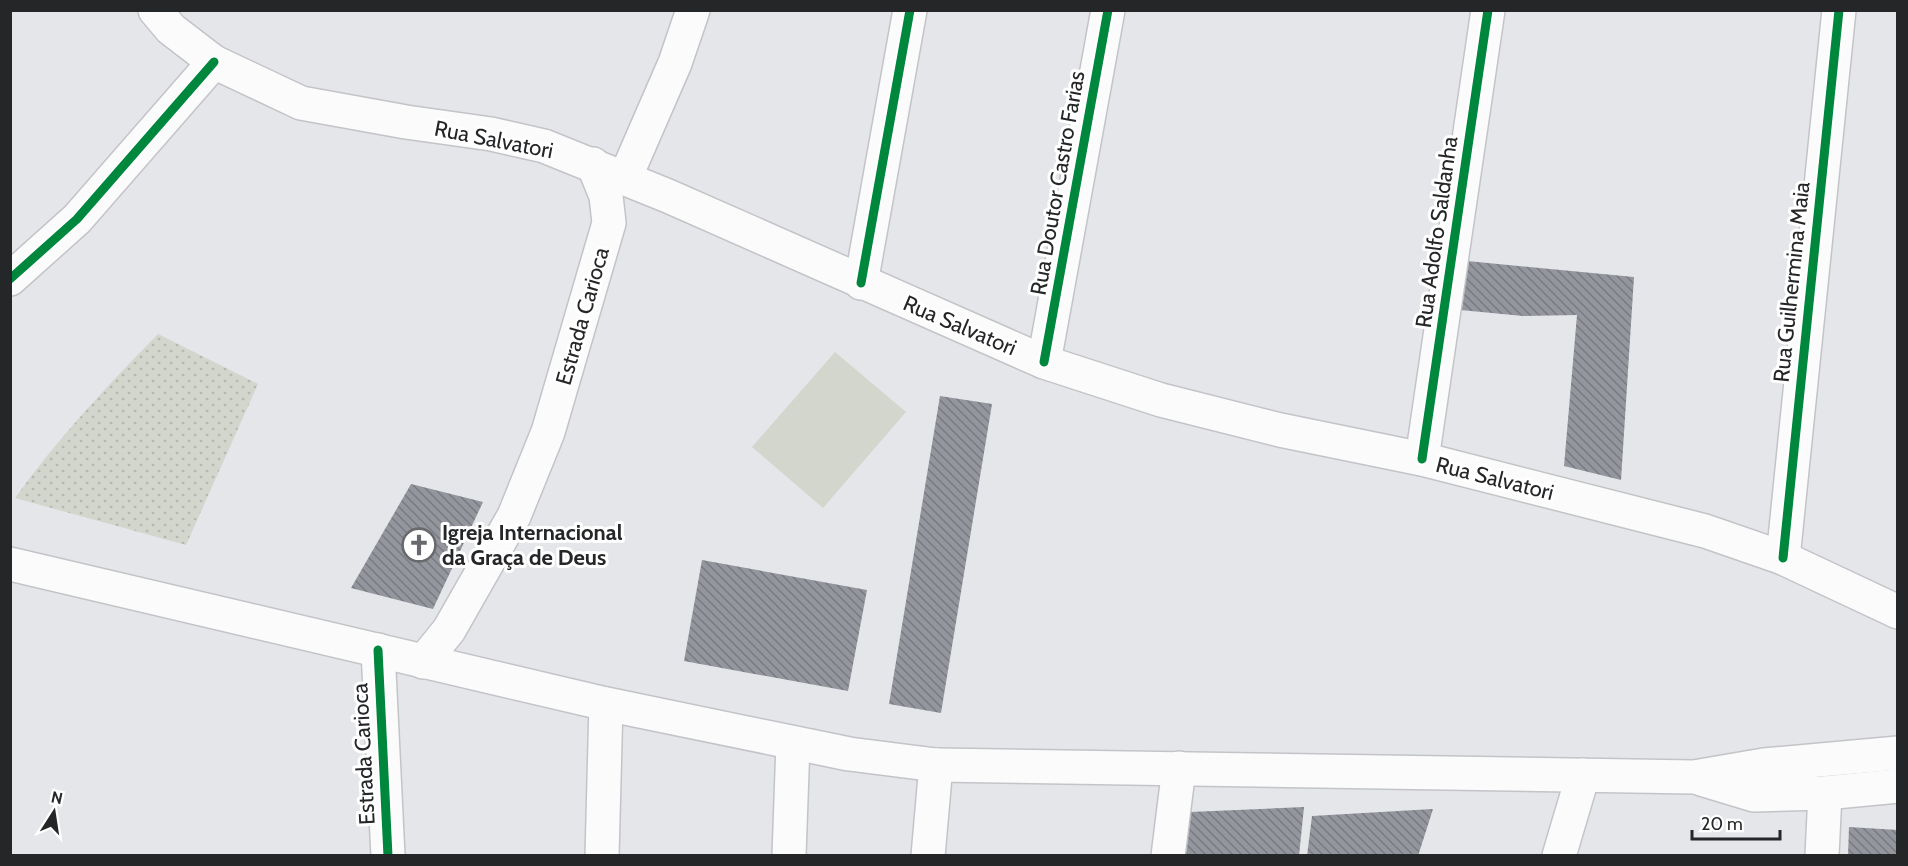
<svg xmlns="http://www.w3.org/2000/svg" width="1908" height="866" font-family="Cabin,sans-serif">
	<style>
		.grass { fill: url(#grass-dots) }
		.pitch { fill: #d2d6cc }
		.building { fill: url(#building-back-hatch) }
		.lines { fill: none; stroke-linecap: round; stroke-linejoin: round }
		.minor-casing { stroke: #c3c4c7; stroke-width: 36 }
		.secondary-casing { stroke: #c3c4c7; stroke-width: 36 }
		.minor { stroke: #fbfbfc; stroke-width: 33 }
		.secondary { stroke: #fbfbfc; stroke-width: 33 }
		.cycleway-casing { stroke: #fff; stroke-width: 13 }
		.cycleway { stroke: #00873e; stroke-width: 9 }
		.labels { text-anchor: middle; stroke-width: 6; stroke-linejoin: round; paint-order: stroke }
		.street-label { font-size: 22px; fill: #252628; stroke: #fff }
		.poi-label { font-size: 22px; font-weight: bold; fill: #252628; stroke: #fff; text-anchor: start }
	</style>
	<defs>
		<pattern id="grass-dots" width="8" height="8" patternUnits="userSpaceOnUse" patternTransform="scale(1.5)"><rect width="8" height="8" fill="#d2d6cc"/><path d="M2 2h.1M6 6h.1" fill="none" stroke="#b4b8af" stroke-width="1.8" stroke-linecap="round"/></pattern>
		<pattern id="building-back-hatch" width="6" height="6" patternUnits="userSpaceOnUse" patternTransform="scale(1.5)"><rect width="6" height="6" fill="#94969e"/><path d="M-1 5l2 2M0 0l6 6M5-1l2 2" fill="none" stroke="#797a81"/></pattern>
	</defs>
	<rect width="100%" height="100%" fill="#e5e6ea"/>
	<!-- grass -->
	<path class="grass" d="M158,334L258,384L186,545L15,498C57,439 107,386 158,334Z"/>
	<!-- pitch -->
	<path class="pitch" d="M835,352L906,412L823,508L752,447Z"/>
	<!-- building -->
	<g class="building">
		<path d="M1457,260L1634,277L1621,480L1564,466L1577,315L1523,316L1450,309Z"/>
		<path d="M940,396L992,404L941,713L889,704Z"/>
		<path d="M411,484L483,502L433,609L351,588Z"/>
		<path d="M702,560L867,590L848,691L684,661Z"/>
		<path d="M1304,807L1299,856H1185L1190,812Z"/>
		<path d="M1433,809L1418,856H1307L1312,816Z"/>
		<path d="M1849,827L1898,830V856H1848Z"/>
	</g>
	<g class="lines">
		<defs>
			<g id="minor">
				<path d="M625,178L675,63L693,10"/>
				<path d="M10,279L77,219L214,62"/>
				<path d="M861,283L910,10"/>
				<path d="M1044,362L1108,10"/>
				<path d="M1422,459L1488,10"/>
				<path d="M1783,558L1839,10"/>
				<path d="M378,650L388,856"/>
				<path d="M602,856L606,704"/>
				<path d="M789,856L793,743"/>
				<path d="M928,856L936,765"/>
				<path d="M1168,856L1179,768"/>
				<path d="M1559,856L1583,775"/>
				<path d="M1822,856L1825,793"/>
			</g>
			<g id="secondary">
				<path d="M155,10L171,29L214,62L301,103L406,122L491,134L544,146L668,196L1044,362L1161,400L1280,430L1422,459L1705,531L1783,558L1898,612"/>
				<path d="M10,564L606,704L849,754L936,765L1694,777L1764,765L1898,753"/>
				<path d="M423,662L449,630L514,516L548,432L609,223L606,196L593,164"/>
				<path d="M1701,779L1754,795L1825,793L1898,786"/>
			</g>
		</defs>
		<!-- minor casing -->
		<use href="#minor" class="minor-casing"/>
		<!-- secondary casing -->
		<use href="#secondary" class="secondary-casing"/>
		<!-- minor -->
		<use href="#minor" class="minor"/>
		<!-- secondary -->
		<use href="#secondary" class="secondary"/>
		<defs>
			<g id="cycleway">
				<path d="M10,279L77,219L214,62"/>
				<path d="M861,283L910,10"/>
				<path d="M1044,362L1108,10"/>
				<path d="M1422,459L1488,10"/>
				<path d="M1783,558L1839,10"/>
				<path d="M378,650L388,856"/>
			</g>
		</defs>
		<!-- cycleway casing -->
		<use href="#cycleway" class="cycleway-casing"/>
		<!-- cycleway -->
		<use href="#cycleway" class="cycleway"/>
	</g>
	<!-- icons -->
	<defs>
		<symbol id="church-ring" viewBox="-11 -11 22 22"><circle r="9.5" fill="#fff" stroke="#68696c" stroke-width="1.5"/><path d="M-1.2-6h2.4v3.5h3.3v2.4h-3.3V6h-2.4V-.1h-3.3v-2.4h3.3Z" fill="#68696c"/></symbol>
	</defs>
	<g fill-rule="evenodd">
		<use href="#church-ring" x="400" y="526" width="38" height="38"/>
	</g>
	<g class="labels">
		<!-- street labels -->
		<g class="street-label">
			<text transform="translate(494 139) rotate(11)" y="8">Rua Salvatori</text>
			<text transform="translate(1057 183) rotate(-80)" y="8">Rua Doutor Castro Farias</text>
			<text transform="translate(1436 232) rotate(-82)" y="8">Rua Adolfo Saldanha</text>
			<text transform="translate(1791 282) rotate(-84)" y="8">Rua Guilhermina Maia</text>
			<text transform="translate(582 316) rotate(-74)" y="8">Estrada Carioca</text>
			<text transform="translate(960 325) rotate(23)" y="8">Rua Salvatori</text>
			<text transform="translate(1495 478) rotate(14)" y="8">Rua Salvatori</text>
			<text transform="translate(363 754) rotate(-93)" y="8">Estrada Carioca</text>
		</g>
		<!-- poi labels -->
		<g class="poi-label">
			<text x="442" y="540">Igreja Internacional<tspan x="442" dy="25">da Graça de Deus</tspan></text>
		</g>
	</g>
	<!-- border -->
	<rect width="1908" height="866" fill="none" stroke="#252628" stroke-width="24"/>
	<!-- north arrow -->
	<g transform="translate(54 812) rotate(12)" stroke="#ffffff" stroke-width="4.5" paint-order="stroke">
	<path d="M0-4.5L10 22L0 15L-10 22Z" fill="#252628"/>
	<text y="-9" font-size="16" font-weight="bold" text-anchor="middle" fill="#252628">N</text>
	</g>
	<!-- scale -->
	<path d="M1692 830v9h88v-9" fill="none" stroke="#252628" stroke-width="3"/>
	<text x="1701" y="830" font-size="18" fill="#252628" stroke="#ffffff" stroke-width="4.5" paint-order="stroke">20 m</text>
</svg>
